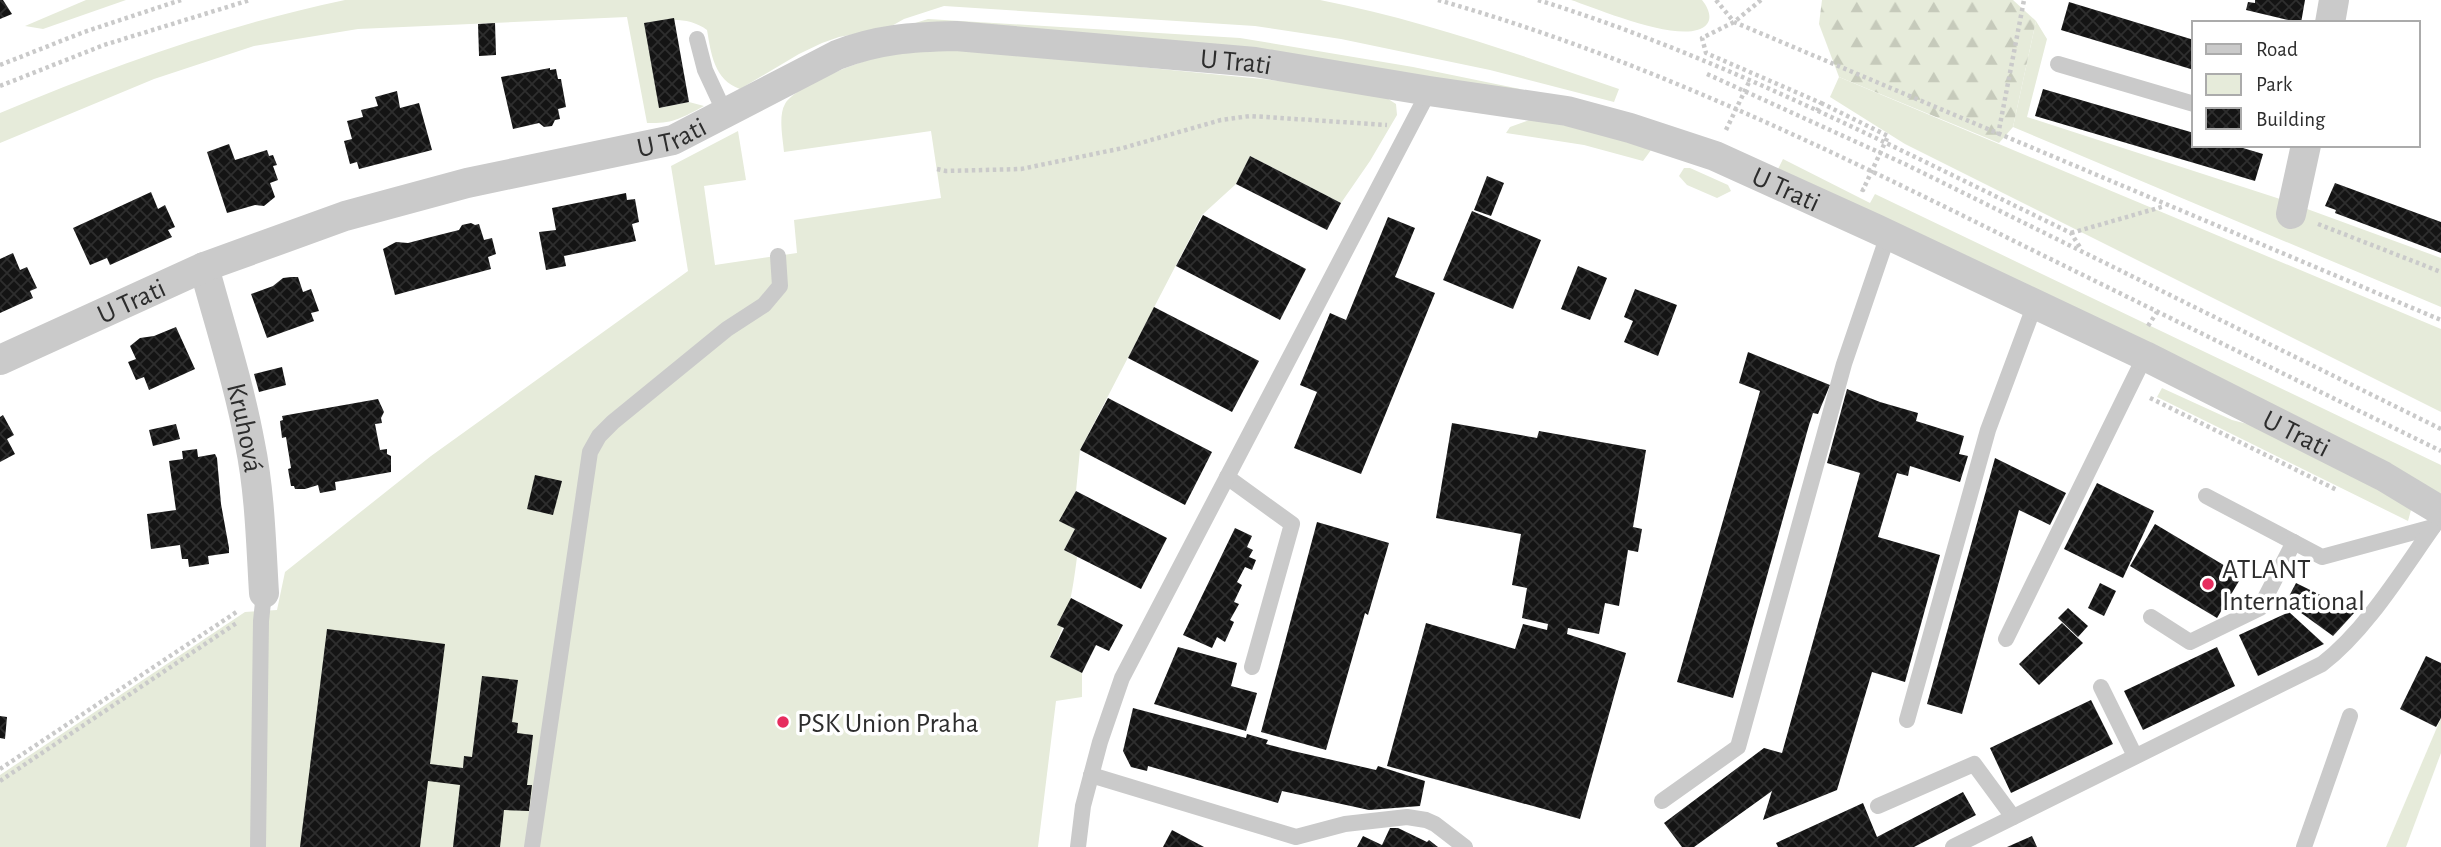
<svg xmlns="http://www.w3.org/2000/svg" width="2441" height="847" font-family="'Alegreya Sans',sans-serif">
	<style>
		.green { fill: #e6ebda }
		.forest { fill: url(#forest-firs) }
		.building { fill: url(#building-cross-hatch) }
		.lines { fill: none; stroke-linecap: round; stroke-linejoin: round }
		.path { stroke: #cacaca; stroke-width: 4.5; stroke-dasharray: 3.5 3.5; stroke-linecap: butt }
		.service { stroke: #cacaca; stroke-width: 16 }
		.minor { stroke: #cacaca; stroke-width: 30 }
		.poi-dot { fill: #e62c5e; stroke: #fff; stroke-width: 2.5 }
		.labels { text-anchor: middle; stroke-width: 7; stroke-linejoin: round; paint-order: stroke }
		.street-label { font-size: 28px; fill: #2d2d2d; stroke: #fff }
		.poi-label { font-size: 28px; fill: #2d2d2d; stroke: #fff; text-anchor: start }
	</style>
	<defs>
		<pattern id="forest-firs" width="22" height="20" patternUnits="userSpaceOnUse" patternTransform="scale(1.75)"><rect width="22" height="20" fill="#e6ebda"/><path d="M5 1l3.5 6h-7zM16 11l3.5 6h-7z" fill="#c6cabb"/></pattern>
		<pattern id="building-cross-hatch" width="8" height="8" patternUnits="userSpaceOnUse" patternTransform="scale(1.75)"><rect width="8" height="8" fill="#141414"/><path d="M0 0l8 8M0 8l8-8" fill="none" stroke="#2e2e2e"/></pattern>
	</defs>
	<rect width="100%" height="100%" fill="#fff"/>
	<!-- green -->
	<g class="green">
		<path d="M86,0H126L43,29L25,26Z"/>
		<path d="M345,0H1320C1422,20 1521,55 1619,89L1614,102L1490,70L1341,39L1255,26L944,6L904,19L888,28L839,37L822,43L799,54L740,89C714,80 711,53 707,30C688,16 666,20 645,23L659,108L689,102L704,106C682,118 672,124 647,123L627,17L358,29L254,46L154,79L0,143V113C112,66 226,25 345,0Z"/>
		<path d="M1571,0H1702C1707,6 1713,17 1707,24C1688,48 1596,8 1571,0Z"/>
		<path d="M928,19L1240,38L1413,67L1525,90L906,26Z"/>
		<path d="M2036,21L2047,39L2027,117L2277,198L2441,258V307L2013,127Z"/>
		<path d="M967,50L1352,88L1382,95L1396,104L1397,115L1370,161L1341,203L1250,156L1236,184L1202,215L1080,450L1076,491L1060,521L1075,529L1064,550L1077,557C1072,596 1068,620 1050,657L1082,673V697L1056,701L1038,847H0V775L245,612L277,610L285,572L431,456L688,271L671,166L738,131L746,180L704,186L715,265L797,253L794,220L941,198L931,131L784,152C783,139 778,116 785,104C797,83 878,54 902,51C923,49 946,50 967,50Z"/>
		<path d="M1839,77L2441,329V412L1905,144L1830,97Z"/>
		<path d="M1535,118L1611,133L1651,150L1643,161L1584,145L1506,133L1510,127Z"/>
		<path d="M1783,159L1870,203L1875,194L2441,465V496L1778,169Z"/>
		<path d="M1684,168H1690L1728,185L1731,191L1717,198L1687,185L1679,176Z"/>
		<path d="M2162,388L2232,420L2263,428L2383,487L2411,510L2408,521L2157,397Z"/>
		<path d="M2441,718V753L2406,847H2386Z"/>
	</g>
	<!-- forest -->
	<path class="forest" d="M1822,0H2013L2036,21L2013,127L1999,143L1839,77L1819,24Z"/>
	<!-- building -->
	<g class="building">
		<path d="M0,0H3L12,14L0,19Z"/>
		<path d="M2255,0H2305L2301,23L2246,10L2248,2L2255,3Z"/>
		<path d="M2069,2L2194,40V70L2061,30Z"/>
		<path d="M674,18L689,102L659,108L644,23Z"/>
		<path d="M495,23L496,55L479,56L478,24Z"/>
		<path d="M550,68V70L556,69L558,79H561L566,107L558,109L560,119L555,120L552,126L544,127L539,123L513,129L501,77Z"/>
		<path d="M2043,89L2194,133V145H2233L2263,154L2255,181L2035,116Z"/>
		<path d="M397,91L400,108L419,103L432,150L359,169L357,162L350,164L344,141L352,139L347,121L363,117L361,110L378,106L375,97Z"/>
		<path d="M229,144L235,160L267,150L269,156L273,155L277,165L273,166L278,180L270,183L275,197L264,206L255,205L227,213L207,152Z"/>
		<path d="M1250,156L1341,203L1327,230L1236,184Z"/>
		<path d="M1487,176L1504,183L1491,216L1474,210Z"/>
		<path d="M2335,183L2441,222V253L2335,213L2336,210L2325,206Z"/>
		<path d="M151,192L158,209L165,205L175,227L168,230L172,237L110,265L107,258L90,265L73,228Z"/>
		<path d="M626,193L627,200L635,199L639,222L632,224L636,241L564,256L566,266L546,270L539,232L556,230L552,208Z"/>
		<path d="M1472,211L1541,240L1513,309L1443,280Z"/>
		<path d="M1203,215L1306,269L1280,320L1176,266Z"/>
		<path d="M1388,217L1415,228L1395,277L1435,293L1361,474L1294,448L1317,392L1300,385L1330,313L1346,320Z"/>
		<path d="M471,223L475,225L479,224L484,240L492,238L496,254L488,257L491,269L395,295L383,249L396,242L408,243L431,237L459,230L462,225Z"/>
		<path d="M13,253L20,270L27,267L37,288L30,291L33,298L0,313V259Z"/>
		<path d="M1578,266L1607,278L1590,320L1561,309Z"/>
		<path d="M291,277H298L303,292L311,289L319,311L311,313L314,321L267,338L251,294L273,286L283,278Z"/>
		<path d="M1635,289L1677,305L1658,356L1624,342L1633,321L1624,317Z"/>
		<path d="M1154,307L1259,361L1232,412L1128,358Z"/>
		<path d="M176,327L195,369L149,390L144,377L136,380L128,362L136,359L130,346L140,338L154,336Z"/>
		<path d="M1748,352L1830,385L1818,414L1813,413L1809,425L1733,698L1677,682L1760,391L1739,383Z"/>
		<path d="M282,367L286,385L259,392L254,374Z"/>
		<path d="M1847,389L1880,402L1918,413L1916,421L1964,436L1959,454L1968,456L1960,482L1910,466L1908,476L1897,473L1878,537L1940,555L1905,682L1872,672L1837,790L1763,820L1772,791L1694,847H1682L1664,823L1764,748L1782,753L1860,473L1827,463Z"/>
		<path d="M1108,398L1212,452L1185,505L1080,450Z"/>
		<path d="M378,399L384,412L381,418L382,423L375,424L380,450L387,449V454L391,456V472L335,482L336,490L320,493L318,485L305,489H295L294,486H291L288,469L291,468L286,437L282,438L280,421L283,420L282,416Z"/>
		<path d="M3,415L14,435L7,439L15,454L0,462V417Z"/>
		<path d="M1452,423L1537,438L1539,431L1646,450L1633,527L1642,529L1638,552L1628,550L1619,606L1605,603L1599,634L1568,628L1567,634L1626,653L1580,819L1387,766L1426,623L1515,649L1523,624L1547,630L1548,624L1522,618L1527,588L1512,585L1521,534L1436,518Z"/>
		<path d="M176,424L180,439L153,446L149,430Z"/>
		<path d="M197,449L198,457L215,454L217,458L221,504L229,548V553L208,556L209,564L189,567L188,559H182L180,545L151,549L147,514L176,510L169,461L183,459L182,451Z"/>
		<path d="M1995,458L2066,493L2050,525L2019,510L1962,714L1927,704Z"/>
		<path d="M535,475L562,481L553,515L527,509Z"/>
		<path d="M2097,483L2154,511L2123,578L2064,549Z"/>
		<path d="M1076,491L1167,538L1141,589L1064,550L1075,529L1059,521Z"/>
		<path d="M1317,522L1389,543L1368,615L1365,613L1326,750L1261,732Z"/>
		<path d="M2155,524L2242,576L2217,618L2130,566Z"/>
		<path d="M1235,528L1252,536L1247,547L1253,550L1249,557L1256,560L1252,570L1245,567L1237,582L1242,585L1234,602L1239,604L1230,620L1234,622L1225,642L1217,637L1212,648L1183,635Z"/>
		<path d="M2100,583L2116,591L2104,616L2088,608Z"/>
		<path d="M2296,583L2355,612L2333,636L2286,602Z"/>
		<path d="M1071,598L1123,625L1109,651L1096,645L1082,673L1050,657L1064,628L1057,625Z"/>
		<path d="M2068,608L2088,626L2078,637L2058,618Z"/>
		<path d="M2289,612L2324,644L2258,676L2239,635Z"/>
		<path d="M2062,623L2083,643L2039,685L2019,664Z"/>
		<path d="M327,629L445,644L430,764L463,768L464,756L472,757L482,676L518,680L512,722L518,723L517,733L533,735L527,785H532L529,811L504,810L500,847H453L460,785L428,781L420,847H300Z"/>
		<path d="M1178,647L1237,663L1231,686L1257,693L1246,731L1154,704Z"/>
		<path d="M2217,647L2235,686L2143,730L2124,691Z"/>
		<path d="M2426,656L2441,663V718L2436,727L2400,709Z"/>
		<path d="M2091,700L2113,744L2011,793L1990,748Z"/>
		<path d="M1133,708L1246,738L1247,734L1268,740L1266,744L1293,751L1376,770L1378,766L1425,781L1420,806L1369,810L1282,791L1278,803L1148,766L1147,771L1131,767L1123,751Z"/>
		<path d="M0,716L7,717L5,739L0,738Z"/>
		<path d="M1963,792L1976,815L1914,847H1778L1776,843L1863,803L1877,837Z"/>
		<path d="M1390,828H1398L1427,842L1429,840L1438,847H1357L1363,836L1382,845Z"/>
		<path d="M1172,830L1204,847H1163Z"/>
		<path d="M2032,836L2037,847H2007Z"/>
	</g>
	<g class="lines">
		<!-- path -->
		<g class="path">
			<path d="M1438,0C1639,57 1827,148 2014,241C2156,311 2298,381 2441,451"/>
			<path d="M1538,0C1724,58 1897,149 2071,233L2081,249"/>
			<path d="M1716,0L1734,22L2441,320"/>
			<path d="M1761,0L1734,22L1702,38L1706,53L1821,103L1817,111"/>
			<path d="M0,65L84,32L181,0"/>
			<path d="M1707,74L1907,165L2441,429"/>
			<path d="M0,86L104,45L250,0"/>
			<path d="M1821,103L1888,136L1863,190L1861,189"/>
			<path d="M1726,130L1750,80"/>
			<path d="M1998,135L2024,0"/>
			<path d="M937,169L946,171L1021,169L1123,148L1221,120L1250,116L1387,125"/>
			<path d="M2318,224L2441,272"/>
			<path d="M2071,233L2165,206"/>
			<path d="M2148,326L2157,312"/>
			<path d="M2150,398L2337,490"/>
			<path d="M0,769L238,611"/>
			<path d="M0,781L238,622"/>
		</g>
		<!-- service -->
		<g class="service">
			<path d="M697,39L705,70L725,113"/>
			<path d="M2058,64L2194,104"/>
			<path d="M1227,477L1292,524L1252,667"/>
			<path d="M2206,496L2322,557L2433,527"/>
			<path d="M2151,617L2190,642L2260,608L2294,542"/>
			<path d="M2006,639L2145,356"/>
			<path d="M2101,687L2135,756"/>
			<path d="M1907,720L1988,430L2035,304"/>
			<path d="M1091,775L1296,837L1345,824L1407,817L1426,820L1435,824L1465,847"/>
			<path d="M1662,801L1738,747L1844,364L1888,235"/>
			<path d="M1878,806L1974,764L2013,817"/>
			<path d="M258,847L261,621L264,593"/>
			<path d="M532,847L590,452L599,436L613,422L727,329L764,305L780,286L778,256"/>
			<path d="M1078,847L1083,806L1100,742L1122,678L1429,91"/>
			<path d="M1953,847L2322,664C2369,628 2406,564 2441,516"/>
			<path d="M2304,847L2350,716"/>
		</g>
		<!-- minor -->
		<g class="minor">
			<path d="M2330,23L2334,0"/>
			<path d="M2291,214L2306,145"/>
			<path id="s1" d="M204,267C220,326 239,384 250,444C260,493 261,544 264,593"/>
			<path id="s2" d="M0,360L204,267L345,216L467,183L673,140L837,55C878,39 912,37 956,36L1255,62L1429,91L1567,111L1630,128L1715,156L1876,229L2145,356L2383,476L2441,511"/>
		</g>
	</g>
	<!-- markers -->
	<g class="poi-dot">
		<circle cx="2208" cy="584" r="7"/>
		<circle cx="783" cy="722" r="7"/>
	</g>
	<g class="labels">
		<!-- street labels -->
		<g class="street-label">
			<text dy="10" stroke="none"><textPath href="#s2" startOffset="1298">U Trati</textPath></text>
			<text dy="10" stroke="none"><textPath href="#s2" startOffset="710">U Trati</textPath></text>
			<text dy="10" stroke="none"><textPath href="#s2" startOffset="1866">U Trati</textPath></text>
			<text dy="10" stroke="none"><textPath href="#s2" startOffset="144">U Trati</textPath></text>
			<text dy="10" stroke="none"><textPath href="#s1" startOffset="166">Kruhová</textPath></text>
			<text dy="10" stroke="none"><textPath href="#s2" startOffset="2432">U Trati</textPath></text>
		</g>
		<!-- poi labels -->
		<g class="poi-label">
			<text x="2222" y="578">ATLANT<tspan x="2222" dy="32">International</tspan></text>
			<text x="797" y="732">PSK Union Praha</text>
		</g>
	</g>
	<!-- legend -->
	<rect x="2192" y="21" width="228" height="126" fill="#ffffff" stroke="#ababab" stroke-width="2"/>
	<rect x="2206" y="44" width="35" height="10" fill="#cacaca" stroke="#ababab" stroke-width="2"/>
	<text x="2256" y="56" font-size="21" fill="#2d2d2d">Road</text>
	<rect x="2206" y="74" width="35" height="21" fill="#e6ebda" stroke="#ababab" stroke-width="2"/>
	<text x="2256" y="91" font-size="21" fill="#2d2d2d">Park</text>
	<rect x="2206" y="108" width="35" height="21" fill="url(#building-cross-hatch)" stroke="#ababab" stroke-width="2"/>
	<text x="2256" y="126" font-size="21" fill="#2d2d2d">Building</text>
</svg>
